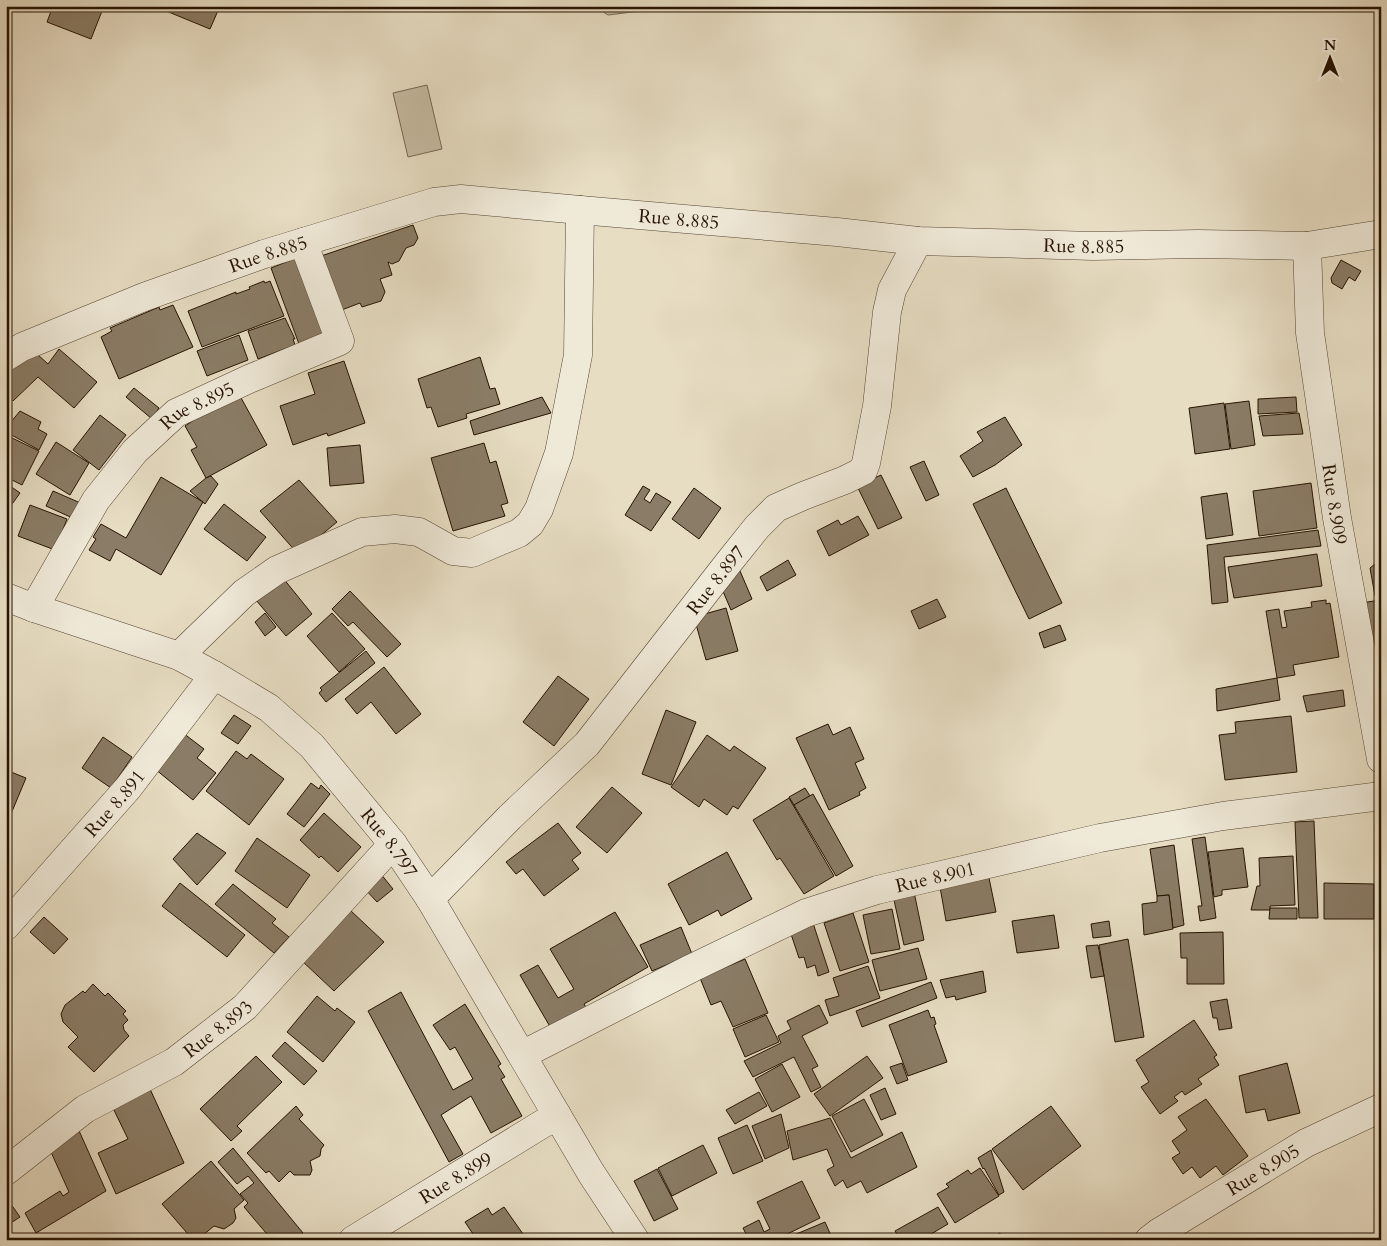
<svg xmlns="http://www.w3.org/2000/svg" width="1387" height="1246" font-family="Cardo,serif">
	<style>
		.green { fill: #c6bba2; stroke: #766752 }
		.building { fill: #8a7c66; stroke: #261301 }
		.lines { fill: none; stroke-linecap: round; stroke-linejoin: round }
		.street-casing { stroke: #564632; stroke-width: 29 }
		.street { stroke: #efe9d8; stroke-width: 28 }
		.labels { text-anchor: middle; stroke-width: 5; stroke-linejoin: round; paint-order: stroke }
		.street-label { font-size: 19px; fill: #261301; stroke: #efe9d8 }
	</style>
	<rect width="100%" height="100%" fill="#e7ddc3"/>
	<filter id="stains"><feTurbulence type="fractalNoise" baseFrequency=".004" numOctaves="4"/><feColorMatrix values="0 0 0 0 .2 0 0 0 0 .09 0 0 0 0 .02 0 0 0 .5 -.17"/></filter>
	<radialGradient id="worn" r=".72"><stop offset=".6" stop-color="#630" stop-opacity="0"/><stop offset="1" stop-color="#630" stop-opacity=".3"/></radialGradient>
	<!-- green -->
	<g class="green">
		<path d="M594,6H660L656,9L608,15Z"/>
		<path d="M427,85L442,149L408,157L393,93Z"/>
	</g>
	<!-- building -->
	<g class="building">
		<path d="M53,6H104L91,39L47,22Z"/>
		<path d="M154,6H220L210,29Z"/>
		<path d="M413,225L418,238L414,245L406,248L399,261L392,264L388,262L392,275L380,279L385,292L381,301L362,307L360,303L339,311L321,256Z"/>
		<path d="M299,257L326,333L299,344L271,268Z"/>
		<path d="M1341,260L1361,271L1355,281L1349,277L1342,289L1332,283L1331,278Z"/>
		<path d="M264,281L265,283L270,281L284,316L202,347L188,311L236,292V294L250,289L249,287Z"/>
		<path d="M173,305L193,347L119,379L101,337L112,331L110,328L159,307L160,310Z"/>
		<path d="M285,318L295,339H293L295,345L258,359L248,331Z"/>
		<path d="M239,335L248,360L207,376L197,351Z"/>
		<path d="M59,349L97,382L74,408L38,377L13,401L6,395V370L37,354L48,364Z"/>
		<path d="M480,357L490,389L495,388L500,404L466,414L467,418L438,427L431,407L427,408L418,379Z"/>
		<path d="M344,361L365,423L328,436L327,433L293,445L280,406L315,394L308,373Z"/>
		<path d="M134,388L159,408L152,419L126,397Z"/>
		<path d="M240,396L267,445L206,478L191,450L197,447L185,426L216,405Z"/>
		<path d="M542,397L551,413L474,435L470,421Z"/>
		<path d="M1296,397L1297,412L1258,414V399Z"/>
		<path d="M1249,401L1255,445L1231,449L1225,404Z"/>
		<path d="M1224,403L1230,449L1195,454L1189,408Z"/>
		<path d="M20,411L41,422L38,429L47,434L39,450L6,432V428Z"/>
		<path d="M1299,413L1303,434L1263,436L1259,416Z"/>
		<path d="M100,415L126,435L99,470L73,450Z"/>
		<path d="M1005,417L1022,445L995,465L973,477L960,456L983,441L977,432Z"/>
		<path d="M6,435L39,451L22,485L6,477Z"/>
		<path d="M56,442L89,463L70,495L36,474Z"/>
		<path d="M484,443L490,463L496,461L508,503L501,505L505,516L453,531L431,458Z"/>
		<path d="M360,445L364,483L330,486L327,448Z"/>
		<path d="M924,461L939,495L926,501L910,467Z"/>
		<path d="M881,475L902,518L878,529L857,486Z"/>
		<path d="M211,476L218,484L205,504L190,491L206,478Z"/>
		<path d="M161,477L203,502L161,575L116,549L110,561L89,550L96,539L93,537L101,524L126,538Z"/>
		<path d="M299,480L337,522L298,554L260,511Z"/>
		<path d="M6,483L20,493L10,507L7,505L6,506Z"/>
		<path d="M1311,483L1317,528L1259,536L1253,491Z"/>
		<path d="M643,486L650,490L644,499L650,503L656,493L671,502L651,531L625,515Z"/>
		<path d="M694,488L721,508L699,539L672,519Z"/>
		<path d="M1006,488L1062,603L1029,619L973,504Z"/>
		<path d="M53,491L85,505L77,520L46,506Z"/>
		<path d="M1227,493L1233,535L1206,539L1201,497Z"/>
		<path d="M224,504L266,537L247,561L204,529Z"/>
		<path d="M30,505L67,519L55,550L18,536Z"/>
		<path d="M858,516L869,535L829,556L817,531L838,520L841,525Z"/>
		<path d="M1318,530L1321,546L1224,557L1228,602L1212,604L1207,545Z"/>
		<path d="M1317,554L1322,586L1234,598L1228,567Z"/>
		<path d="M788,560L796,575L767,591L760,577Z"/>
		<path d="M1381,563V597L1375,596L1370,568L1375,564Z"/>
		<path d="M740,571L752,599L731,610L719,582Z"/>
		<path d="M283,578L312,614L286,636L256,600Z"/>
		<path d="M350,591L401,644L387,657L353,622L348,626L332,609Z"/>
		<path d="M937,599L946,617L919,629L911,611Z"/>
		<path d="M1326,600V604L1330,603L1339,657L1293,665L1295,675L1277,678L1266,611L1279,609L1282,628L1287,627L1284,611L1312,607L1311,602Z"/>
		<path d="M1381,600V629L1377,630L1379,642L1369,644L1360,603Z"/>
		<path d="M726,608L738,651L706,660L694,617Z"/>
		<path d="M265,613L276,627L265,636L255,622Z"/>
		<path d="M332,613L365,649L339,672L307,636Z"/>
		<path d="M1060,625L1066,640L1044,648L1039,633Z"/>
		<path d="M366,651L375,663L326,702L319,693L322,690L320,688Z"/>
		<path d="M384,667L421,714L396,734L371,702L357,714L345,699Z"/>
		<path d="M558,676L589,699L554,746L523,722Z"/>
		<path d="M1277,678L1280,700L1217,711L1216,689Z"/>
		<path d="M1343,690L1345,706L1307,712L1303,696Z"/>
		<path d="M666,710L696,722L671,785L642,774Z"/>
		<path d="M234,715L251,726L238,744L221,733Z"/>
		<path d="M1291,716L1297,772L1225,780L1219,735L1236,733L1235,722Z"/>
		<path d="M828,724L833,735L850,727L864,759L855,763L866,788L859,792L860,795L829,810L796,738Z"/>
		<path d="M183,733L204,749L197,758L216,773L193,800L155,769Z"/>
		<path d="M707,735L730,751L734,746L766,768L738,809L733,806L727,815L704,799L699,807L671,787Z"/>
		<path d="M103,737L132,757L111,788L82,768Z"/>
		<path d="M236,751L247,759L251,754L284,779L249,825L206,791Z"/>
		<path d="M6,770L26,778L8,821H6Z"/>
		<path d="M311,783L319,789L321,785L330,794L304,827L287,814Z"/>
		<path d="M612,787L642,813L607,853L576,827Z"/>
		<path d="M805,788L810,796L794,805L789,797Z"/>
		<path d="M813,794L853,866L836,876L794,805Z"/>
		<path d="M789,798L834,876L804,894L780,858L777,860L753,820Z"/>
		<path d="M324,813L361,847L338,872L321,856L319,858L300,840Z"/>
		<path d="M1314,821L1318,918H1299L1295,822Z"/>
		<path d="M558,823L581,853L572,860L579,869L544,896L523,869L516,874L506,862Z"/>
		<path d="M197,833L226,853L197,885L173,859Z"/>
		<path d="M1205,837L1216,918L1200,921L1198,906H1202L1192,839Z"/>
		<path d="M257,838L310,875L287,908L235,871Z"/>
		<path d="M1174,845L1184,925L1173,928L1169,895L1157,896L1150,849Z"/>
		<path d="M1243,848L1248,887L1222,890V895L1214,897L1208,852Z"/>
		<path d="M727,852L752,899L721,916L718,910L689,925L668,884Z"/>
		<path d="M1293,856L1295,905L1270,906V910H1251L1257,886H1260L1259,858Z"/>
		<path d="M380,873L393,889L377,902L364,888Z"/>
		<path d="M989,878L996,912L946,921L940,887Z"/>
		<path d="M180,883L245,935L227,957L162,906Z"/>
		<path d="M1324,883L1374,884V919H1324Z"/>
		<path d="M233,884L276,919L272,923L289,937L274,953L215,904Z"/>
		<path d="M913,887L924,940L904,945L892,891Z"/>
		<path d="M1169,895L1173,929L1144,935L1142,904L1157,902V896Z"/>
		<path d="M1270,908H1297V919H1269Z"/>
		<path d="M892,909L900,949L871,954L863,915Z"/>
		<path d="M350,910L384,942L334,991L301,960Z"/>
		<path d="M615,912L648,967L584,1004L587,1009L552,1030L520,975L538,965L558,998L574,989L550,949Z"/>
		<path d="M853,913L869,962L840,971L824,923Z"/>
		<path d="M1054,915L1059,948L1017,953L1012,921Z"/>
		<path d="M44,917L68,939L54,954L30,932Z"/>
		<path d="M1109,921L1111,936L1093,938L1091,924Z"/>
		<path d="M813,923L829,972L818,976L815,965L807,968L804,957L799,958L790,931Z"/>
		<path d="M681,927L692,954L652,971L640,945Z"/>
		<path d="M1223,932L1224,984H1187V958H1181L1180,933Z"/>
		<path d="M1128,939L1144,1037L1115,1042L1099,945Z"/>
		<path d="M1098,945L1104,976L1091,978L1086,946Z"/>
		<path d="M918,948L927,979L880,991L872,960Z"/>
		<path d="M745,959L768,1013L733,1027L721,1001L711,1005L700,978Z"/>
		<path d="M868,966L880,998L830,1016L825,1000L839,996L833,978Z"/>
		<path d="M983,971L986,992L956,1000L955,996L946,998L940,980Z"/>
		<path d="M931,982L937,998L862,1027L856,1011Z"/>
		<path d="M93,984L105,996L108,993L126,1011L123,1014L128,1020L123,1025L124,1030L129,1036L94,1072L68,1047L78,1037L63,1022L61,1014L65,1005L83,991L85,993Z"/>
		<path d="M401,992L453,1090L473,1079L455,1047L450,1050L433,1025L465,1004L501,1064L498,1066L505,1077L501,1079L522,1116L491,1133L471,1096L441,1115L463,1154L449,1162L368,1011Z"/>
		<path d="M317,996L335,1011L337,1008L355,1022L323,1062L287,1032Z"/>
		<path d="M1227,999L1232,1028L1219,1030L1217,1018H1213L1210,1002Z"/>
		<path d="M819,1005L828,1023L802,1036L818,1066L812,1069L821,1087L811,1092L794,1057L753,1077L744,1061L781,1043L778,1036L791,1029L787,1021Z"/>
		<path d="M928,1010L931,1018L934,1017L936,1024L934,1025L947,1062L908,1076L889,1025Z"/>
		<path d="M766,1015L779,1042L745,1057L733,1029Z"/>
		<path d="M1194,1020L1217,1055L1214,1057L1219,1065L1198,1079L1202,1084L1185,1095L1182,1091L1174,1097L1178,1101L1160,1114L1141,1087L1149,1082L1136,1060Z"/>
		<path d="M285,1042L317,1071L304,1085L272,1056Z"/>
		<path d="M256,1056L282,1082L237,1126L242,1131L231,1141L200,1109Z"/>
		<path d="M867,1056L883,1078L830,1116L814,1094Z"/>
		<path d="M902,1063L908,1080L897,1084L890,1067Z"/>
		<path d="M1287,1063L1300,1113L1268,1121L1265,1109L1246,1113L1239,1076Z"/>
		<path d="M782,1064L800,1097L772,1112L755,1079Z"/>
		<path d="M885,1088L896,1114L881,1120L870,1095Z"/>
		<path d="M150,1089L184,1163L116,1194L98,1153L128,1139L112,1106Z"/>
		<path d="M759,1092L767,1106L735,1124L726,1110Z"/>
		<path d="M864,1099L883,1135L851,1152L832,1116Z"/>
		<path d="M1206,1099L1248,1156L1223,1175L1216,1166L1200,1178L1192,1167L1183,1174L1172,1158L1180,1153L1172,1141L1187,1130L1178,1117Z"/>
		<path d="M296,1106L303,1115L299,1119L324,1145L321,1149L320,1156L310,1161L312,1170L310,1175H294L290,1171L279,1182L269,1171L266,1173L247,1153Z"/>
		<path d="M1051,1106L1081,1146L1023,1190L992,1149Z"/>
		<path d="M781,1114L789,1148L765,1159L752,1126Z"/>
		<path d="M830,1118L851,1158L902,1132L917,1167L867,1193L861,1181L847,1188L843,1180L835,1186L827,1170L834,1166L827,1149L793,1160L787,1131Z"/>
		<path d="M76,1124L106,1191L36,1233L25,1213L60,1191L63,1196L69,1192L46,1141Z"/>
		<path d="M747,1125L763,1161L733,1174L718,1138Z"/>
		<path d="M703,1145L717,1173L672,1196L658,1168Z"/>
		<path d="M233,1148L303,1233L296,1240H272L244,1207L248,1203L240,1194L254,1183L248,1176L237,1184L218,1162Z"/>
		<path d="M991,1150L1004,1192L999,1195L984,1168L983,1169L978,1158Z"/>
		<path d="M211,1161L244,1200L234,1209L236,1218L233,1223L224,1229L214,1226L197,1240H193L162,1204Z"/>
		<path d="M980,1168L999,1196L955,1223L937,1194L949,1187L946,1184L968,1170L971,1174Z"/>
		<path d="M657,1169L678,1209L654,1221L634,1181Z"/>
		<path d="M802,1181L820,1218L775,1240H749L743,1228L759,1220L764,1232L770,1229L757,1202Z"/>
		<path d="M6,1197L20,1217L6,1226Z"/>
		<path d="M504,1207L523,1234L514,1240H477L465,1222L488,1208L492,1215Z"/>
		<path d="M938,1207L948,1224L921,1240H900L895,1231Z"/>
		<path d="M825,1222L833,1240H782Z"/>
		<path d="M1000,1233L1003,1240H976L988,1234L990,1239Z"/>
	</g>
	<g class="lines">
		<defs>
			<g id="street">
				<path id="s1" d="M1307,246L1310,333L1337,518L1381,759"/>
				<path id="s2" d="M6,357L22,347L144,297L264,254L434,202L461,199L580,210L837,232L918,241L1093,246L1198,244L1307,246L1381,234"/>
				<path id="s3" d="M6,597L34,608L179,656L214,675L269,708L312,746L393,844L430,899L591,1173L635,1240"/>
				<path id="s4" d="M34,608L96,500L135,451L176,413L249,379L340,341L303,242"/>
				<path d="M179,656L244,593L277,570L362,532L395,529L419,532L453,551L472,553L519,533L530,524L539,509L559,453L578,355L580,210"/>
				<path id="s5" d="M430,899L510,817L587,744L729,562L757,527L776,508L803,496L845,480L863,471L866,463L877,406L887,312L892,290L918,241"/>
				<path id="s6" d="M6,926L128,788L214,675"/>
				<path id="s7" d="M522,1055L692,968L806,913L877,890L1100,838L1223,816L1381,796"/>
				<path id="s8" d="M6,1171L85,1109L174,1062L245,1007L393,844"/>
				<path id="s9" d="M353,1240L557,1115"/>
				<path id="s10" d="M1149,1240L1158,1233L1306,1143L1381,1108"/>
			</g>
		</defs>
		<!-- street casing -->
		<use href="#street" class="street-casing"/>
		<!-- street -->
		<use href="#street" class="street"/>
	</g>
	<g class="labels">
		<!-- street labels -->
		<g class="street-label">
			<text dy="7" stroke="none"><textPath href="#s2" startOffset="702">Rue 8.885</textPath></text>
			<text dy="7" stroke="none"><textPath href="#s2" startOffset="1108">Rue 8.885</textPath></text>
			<text dy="7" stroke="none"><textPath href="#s2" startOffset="282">Rue 8.885</textPath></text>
			<text dy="7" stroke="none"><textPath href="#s4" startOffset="265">Rue 8.895</textPath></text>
			<text dy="7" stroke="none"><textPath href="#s1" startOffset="260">Rue 8.909</textPath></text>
			<text dy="7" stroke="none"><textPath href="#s5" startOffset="429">Rue 8.897</textPath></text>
			<text dy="7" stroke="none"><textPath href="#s6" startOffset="164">Rue 8.891</textPath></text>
			<text dy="7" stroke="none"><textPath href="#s3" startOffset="468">Rue 8.797</textPath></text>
			<text dy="7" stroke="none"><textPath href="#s7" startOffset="452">Rue 8.901</textPath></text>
			<text dy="7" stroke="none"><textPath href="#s8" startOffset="256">Rue 8.893</textPath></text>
			<text dy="7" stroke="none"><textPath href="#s10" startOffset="134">Rue 8.905</textPath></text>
			<text dy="7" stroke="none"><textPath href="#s9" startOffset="120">Rue 8.899</textPath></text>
		</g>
	</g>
	<!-- margin -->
	<rect width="1387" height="1246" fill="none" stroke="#e7ddc3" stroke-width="25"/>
	<rect x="8" y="8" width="1372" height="1231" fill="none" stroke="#261301" stroke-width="2.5"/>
	<rect x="12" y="12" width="1362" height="1221" fill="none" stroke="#261301"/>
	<!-- north arrow -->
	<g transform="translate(1330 58)" stroke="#efe9d8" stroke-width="4" paint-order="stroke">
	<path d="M0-4L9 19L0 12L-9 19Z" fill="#261301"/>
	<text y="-8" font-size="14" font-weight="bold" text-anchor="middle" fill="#261301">N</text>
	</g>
	<rect width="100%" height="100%" filter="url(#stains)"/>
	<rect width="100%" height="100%" fill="url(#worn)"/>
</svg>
